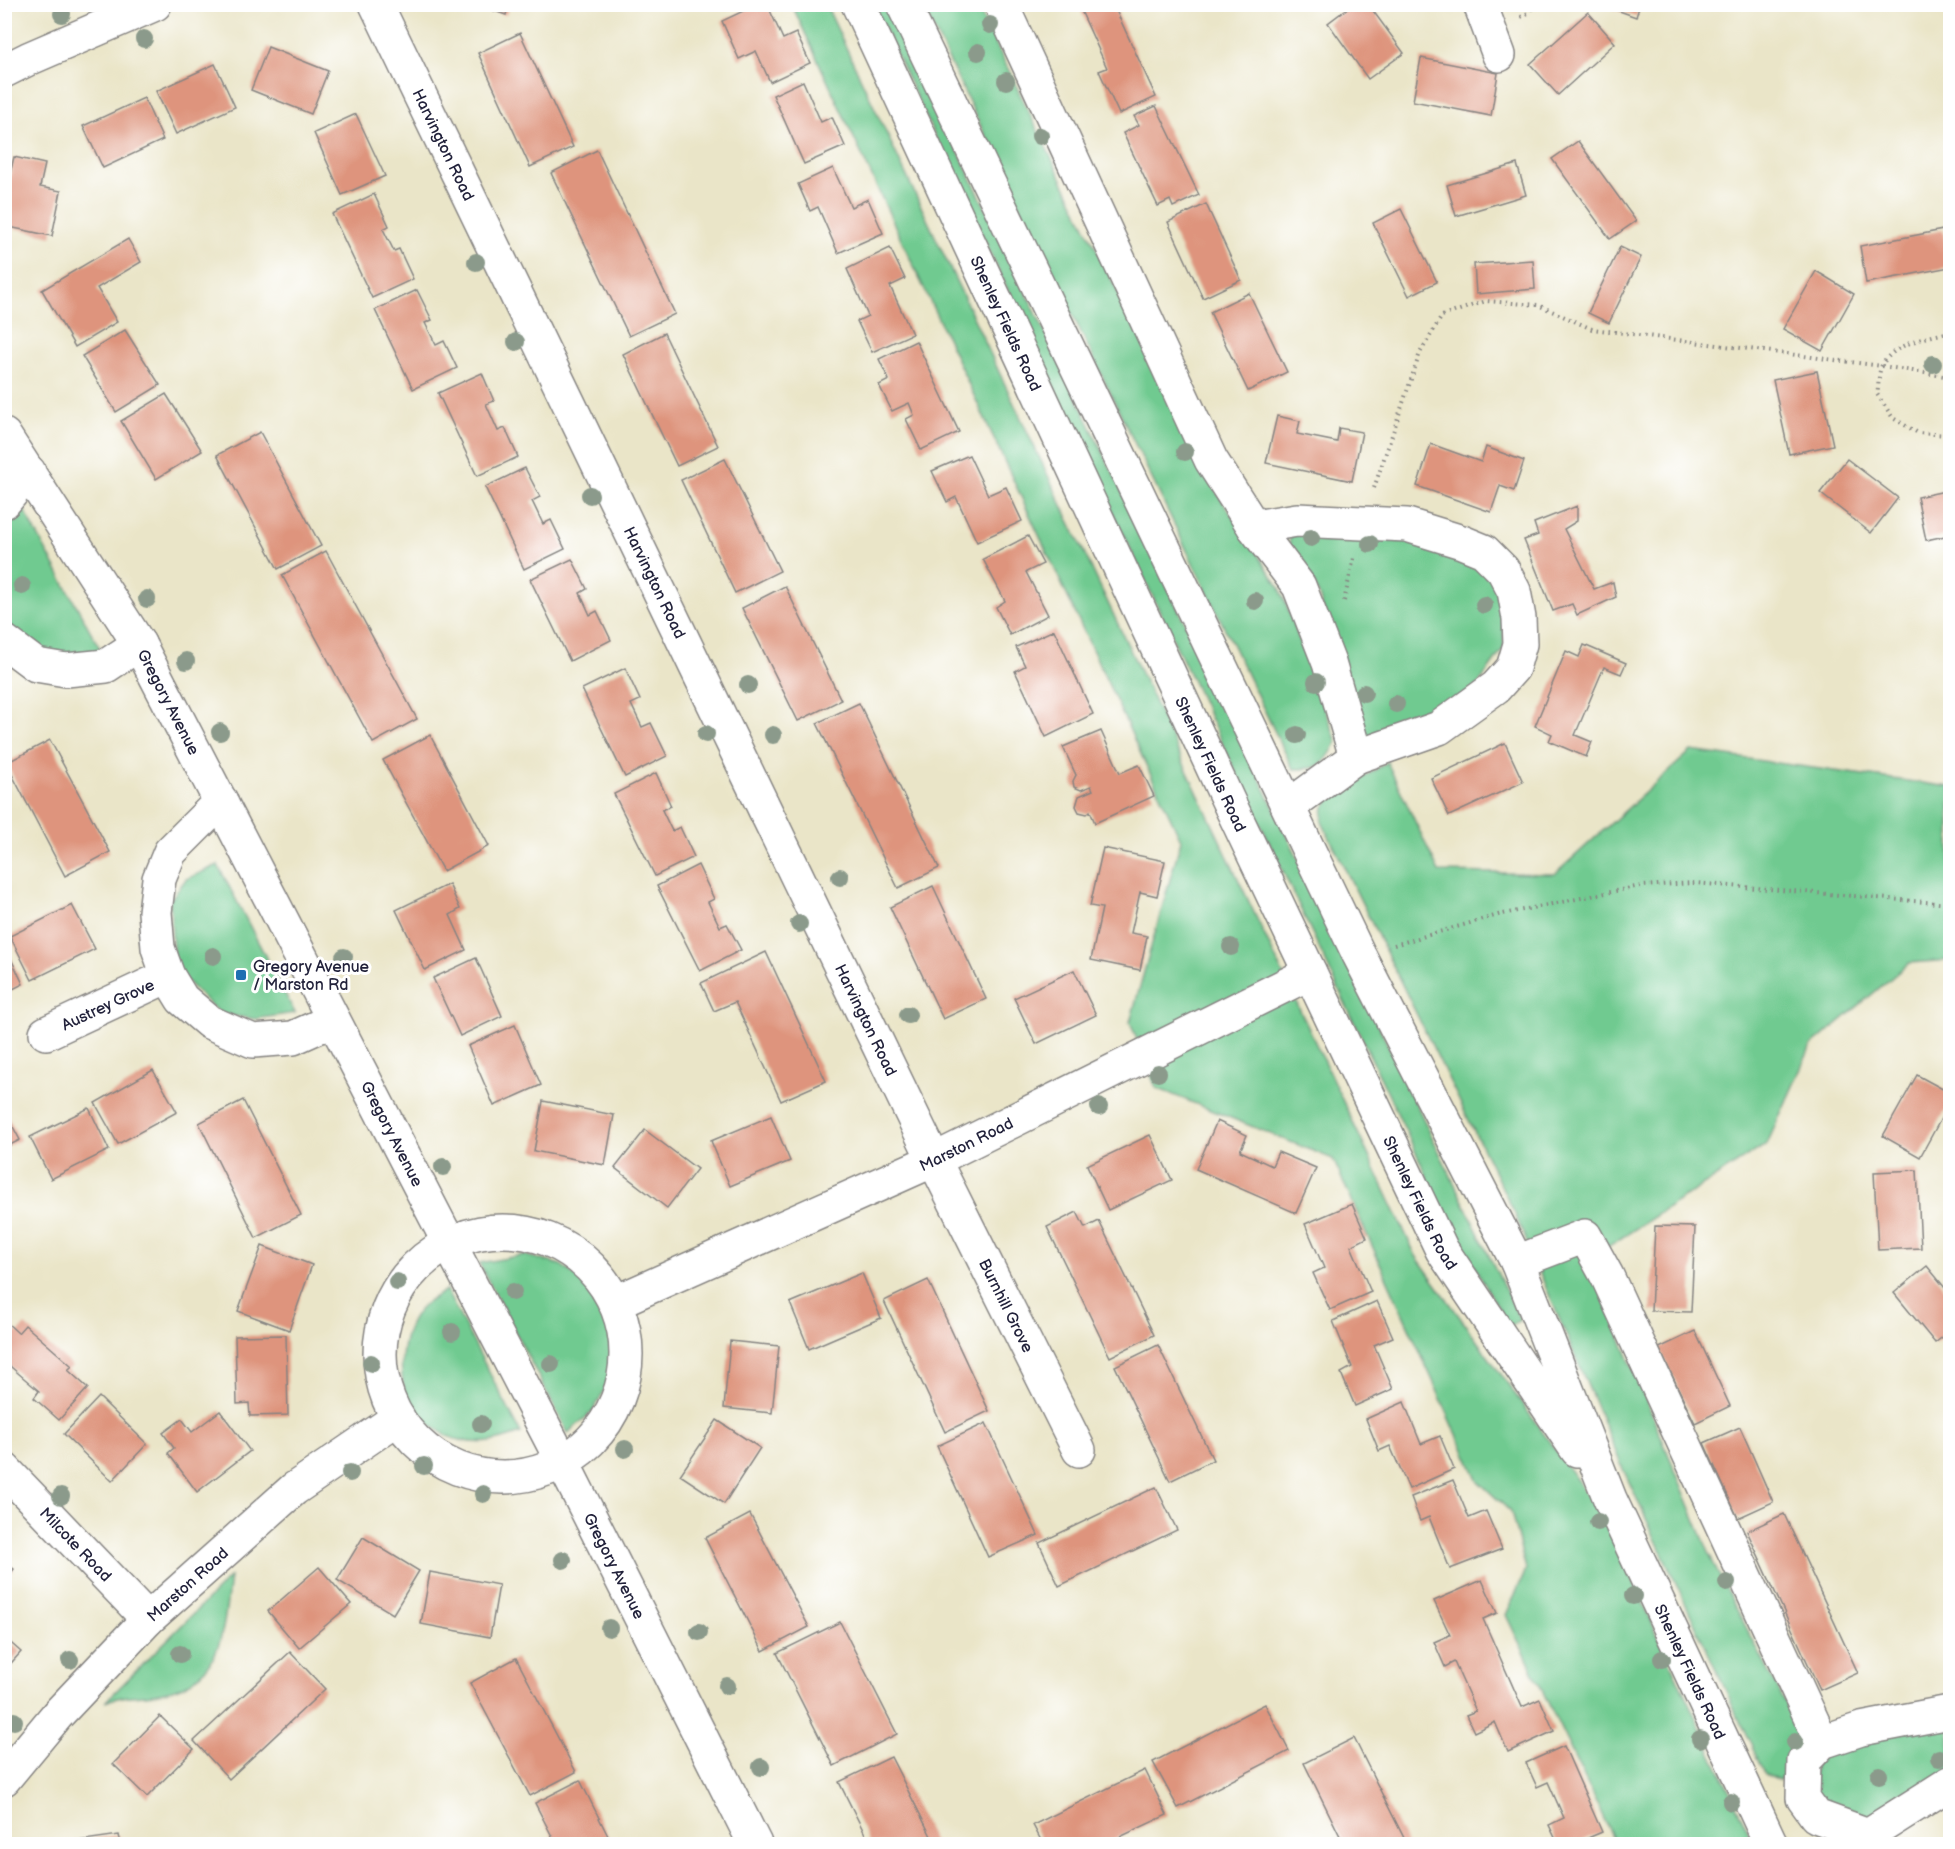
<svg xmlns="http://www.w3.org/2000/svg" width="1955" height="1849" font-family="'Balsamiq Sans',sans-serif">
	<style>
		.green { fill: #70ca90; stroke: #497666; stroke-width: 1.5 }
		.building { fill: #de947d }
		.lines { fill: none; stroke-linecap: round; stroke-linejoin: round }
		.minor-casing { stroke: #868482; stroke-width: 36 }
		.path { stroke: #868482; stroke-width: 4; stroke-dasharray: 1.5 4.5; stroke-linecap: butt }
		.minor { stroke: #fff; stroke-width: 33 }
		.tree { fill: #8b9a8b }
		.poi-dot { fill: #1f6fb2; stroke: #fff; stroke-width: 2 }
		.labels { text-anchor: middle; stroke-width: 6; stroke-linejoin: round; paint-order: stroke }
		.street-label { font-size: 16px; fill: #22223b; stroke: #fff }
		.poi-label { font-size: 16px; fill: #22223b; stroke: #fff; text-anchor: start }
	</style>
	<rect width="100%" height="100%" fill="#fff"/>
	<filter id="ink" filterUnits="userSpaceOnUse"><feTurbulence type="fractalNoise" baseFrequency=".0167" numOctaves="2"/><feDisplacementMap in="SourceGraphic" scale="12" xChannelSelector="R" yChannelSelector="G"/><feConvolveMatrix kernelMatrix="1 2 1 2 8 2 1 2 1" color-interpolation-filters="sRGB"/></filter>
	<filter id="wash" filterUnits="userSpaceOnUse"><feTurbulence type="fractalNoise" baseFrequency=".008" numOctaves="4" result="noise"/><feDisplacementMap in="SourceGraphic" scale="24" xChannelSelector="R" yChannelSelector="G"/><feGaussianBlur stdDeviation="1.35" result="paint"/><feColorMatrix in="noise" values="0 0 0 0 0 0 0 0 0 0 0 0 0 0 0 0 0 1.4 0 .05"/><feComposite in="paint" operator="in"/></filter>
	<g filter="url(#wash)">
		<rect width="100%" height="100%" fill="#eae5c8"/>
		<!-- green -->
		<g class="green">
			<path d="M792,5H826L1416,1256L1602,1515L1754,1844H1616L1506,1615L1526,1570L1511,1512L1478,1481L1333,1159L1156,1088L1130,1022L1181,840Z"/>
			<path d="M873,5H888L1520,1320L1509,1327L1444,1212Z"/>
			<path d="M922,5H977L1041,137L1217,493L1280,588L1337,742C1324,767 1320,769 1293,769Z"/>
			<path d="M18,499L104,656L66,664L5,628L4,518Z"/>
			<path d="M1297,532L1409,538L1475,562L1502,587L1504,648L1477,686L1434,714L1372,737L1359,731L1319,595L1306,566L1289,548L1290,537Z"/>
			<path d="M1691,751L1950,787V960L1909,963L1811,1046L1767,1144L1604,1249L1593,1272L1715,1567L1810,1751L1780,1780L1764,1773L1623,1469L1514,1212L1322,822L1324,807L1329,800L1387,762L1439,872L1555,874Z"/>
			<path d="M218,865L295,1013L255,1019L220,1014L174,969L170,900L186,879Z"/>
			<path d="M524,1255L561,1265L585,1283L604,1309L613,1342L610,1379L593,1411L568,1433L479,1263Z"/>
			<path d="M446,1290L521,1433C499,1441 483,1446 459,1440C444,1437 419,1418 411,1405C395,1378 400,1328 423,1306C430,1300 438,1295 446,1290Z"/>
			<path d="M230,1577C223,1631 224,1682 159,1693C140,1697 122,1694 105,1702Z"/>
			<path d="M1950,1714V1779L1866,1825L1822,1811L1812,1789L1816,1757Z"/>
		</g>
		<g id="blocks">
			<!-- building -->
			<g class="building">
				<path d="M474,4H509L506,15Z"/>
				<path d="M758,4H767L783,39L796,33L810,63L770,82L756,51L739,59L722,21Z"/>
				<path d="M1078,4H1113L1156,97L1119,114L1099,71L1107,68Z"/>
				<path d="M1353,4H1368L1404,53L1368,79L1328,23Z"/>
				<path d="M1600,4H1640L1636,17Z"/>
				<path d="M1588,12L1615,43L1558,95L1530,64Z"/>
				<path d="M520,33L573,147L530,167L478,53Z"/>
				<path d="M268,47L328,71L311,114L251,90Z"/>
				<path d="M1421,58L1498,73L1491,116L1413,101Z"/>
				<path d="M215,64L235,107L176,134L156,91Z"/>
				<path d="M803,81L821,122L832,117L845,146L804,164L773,95Z"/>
				<path d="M144,98L163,140L103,168L83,126Z"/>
				<path d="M1156,106L1199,195L1173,207L1170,200L1158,206L1123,133L1139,125L1134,116Z"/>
				<path d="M356,114L385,176L342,195L314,133Z"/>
				<path d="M1578,141L1636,221L1610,239L1552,159Z"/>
				<path d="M597,150L675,314L629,336L551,173Z"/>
				<path d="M14,157L45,164L40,187L61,191L52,236L4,226V199Z"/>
				<path d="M1517,164L1526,195L1456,216L1447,185Z"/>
				<path d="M833,168L851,207L868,199L883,233L838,253L818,207L810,211L798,184Z"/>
				<path d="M374,194L389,226L383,229L394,251L399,249L413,279L372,298L332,214Z"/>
				<path d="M1206,204L1241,280L1203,298L1168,222Z"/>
				<path d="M1401,209L1437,282L1409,296L1373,223Z"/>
				<path d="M1943,230L1950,267L1866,283L1860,246Z"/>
				<path d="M128,239L141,262L97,288L117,322L75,347L42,290Z"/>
				<path d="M1620,247L1641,257L1609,323L1588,313Z"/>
				<path d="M890,248L905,279L890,286L912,334L872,352L857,321L868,316L847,269Z"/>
				<path d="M1533,260L1535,289L1476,294L1474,264Z"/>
				<path d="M1816,271L1854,294L1822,351L1783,329Z"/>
				<path d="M417,290L432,320L425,323L436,345L444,341L457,368L413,389L375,310Z"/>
				<path d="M1249,293L1287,372L1248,391L1210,312Z"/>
				<path d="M125,330L160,385L116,412L82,356Z"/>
				<path d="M664,333L718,446L677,466L623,354Z"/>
				<path d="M916,341L959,432L921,450L906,419L914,415L909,403L892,411L879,385L889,380L879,359Z"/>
				<path d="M1817,371L1833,445L1789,454L1773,380Z"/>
				<path d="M482,373L494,401L486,404L498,431L505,428L518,457L477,476L438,393Z"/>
				<path d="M166,394L202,451L156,479L121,421Z"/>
				<path d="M1277,416L1300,421L1297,434L1337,442L1339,428L1362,432L1352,481L1266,463Z"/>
				<path d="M260,432L321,546L278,569L217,455Z"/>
				<path d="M1431,444L1481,462L1486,447L1524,461L1514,491L1500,486L1491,512L1417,486Z"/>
				<path d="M969,455L988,495L1006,487L1022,521L977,542L956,497L947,502L932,471Z"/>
				<path d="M725,459L780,571L735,593L681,480Z"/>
				<path d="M1847,459L1898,498L1871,533L1820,493Z"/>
				<path d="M525,468L540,497L532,501L543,524L551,520L565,549L524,569L485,487Z"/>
				<path d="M1950,490V535L1926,540L1917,497Z"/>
				<path d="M1577,506V521L1564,529L1594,589L1613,582L1616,597L1577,615L1572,604L1553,611L1524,540L1538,535L1534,523Z"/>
				<path d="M1028,536L1043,564L1026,572L1048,615L1010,635L996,607L1005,601L983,559Z"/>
				<path d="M326,551L417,719L373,743L282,575Z"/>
				<path d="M572,559L587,589L580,593L590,615L597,611L611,640L570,661L530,579Z"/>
				<path d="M785,586L841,700L798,721L742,608Z"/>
				<path d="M1054,630L1093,714L1046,737L1015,671L1025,666L1016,647Z"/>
				<path d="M1584,645L1626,663L1621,674L1604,667L1575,735L1592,742L1586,757L1549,741L1552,734L1535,726L1566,651L1579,657Z"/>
				<path d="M625,668L640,700L631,704L642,727L651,723L667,756L625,777L582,689Z"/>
				<path d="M859,703L939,868L898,888L817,723Z"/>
				<path d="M1101,731L1120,773L1139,765L1154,796L1095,823L1090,811L1087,814L1079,812L1076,806L1079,796L1093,790L1091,786L1081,790L1074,787L1073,781L1076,775L1063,747Z"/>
				<path d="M430,735L489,846L443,871L383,760Z"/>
				<path d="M50,740L110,852L65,876L6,763Z"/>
				<path d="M1505,743L1523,782L1449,816L1431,778Z"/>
				<path d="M656,773L671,806L662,810L672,831L680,827L694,857L655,876L614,794Z"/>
				<path d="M1103,848L1165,861L1157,896L1140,892L1131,933L1147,936L1140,970L1091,960L1102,908L1090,906Z"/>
				<path d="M698,865L714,899L708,902L720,927L727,924L741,950L700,971L657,886Z"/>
				<path d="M449,884L460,909L450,915L466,950L425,970L396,910Z"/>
				<path d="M933,886L986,999L943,1019L890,907Z"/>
				<path d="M72,905L95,949L32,980L10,936Z"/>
				<path d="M5,946L23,984L5,993Z"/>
				<path d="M766,952L826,1081L781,1101L735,1002L714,1011L701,983Z"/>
				<path d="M476,958L502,1016L460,1036L433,978Z"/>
				<path d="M1074,970L1096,1015L1036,1044L1014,998Z"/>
				<path d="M515,1025L541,1085L494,1106L468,1046Z"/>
				<path d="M153,1070L177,1112L118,1144L95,1103Z"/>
				<path d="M1917,1075L1950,1093V1102L1920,1157L1883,1136Z"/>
				<path d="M243,1100L301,1215L256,1238L199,1123Z"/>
				<path d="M543,1101L614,1115L605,1165L534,1151Z"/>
				<path d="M89,1108L109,1150L51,1179L30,1137Z"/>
				<path d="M4,1110L20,1140L4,1148Z"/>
				<path d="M771,1116L790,1161L730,1186L711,1141Z"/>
				<path d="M1217,1121L1247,1135L1240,1151L1272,1166L1278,1152L1316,1168L1296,1213L1196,1169Z"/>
				<path d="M645,1130L697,1169L667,1208L615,1168Z"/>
				<path d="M1150,1135L1172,1180L1108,1210L1087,1165Z"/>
				<path d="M1917,1170L1921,1248L1878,1250L1874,1172Z"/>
				<path d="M1352,1204L1367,1238L1351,1246L1371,1292L1330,1310L1313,1273L1324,1268L1305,1224Z"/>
				<path d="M1077,1212L1085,1228L1099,1221L1154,1335L1110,1357L1047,1227Z"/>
				<path d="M1655,1226L1695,1227L1691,1312L1651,1311Z"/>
				<path d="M262,1246L312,1265L289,1330L238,1311Z"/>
				<path d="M1927,1266L1950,1294V1331L1935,1343L1894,1293Z"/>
				<path d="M862,1273L881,1318L809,1349L790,1303Z"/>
				<path d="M928,1280L989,1411L945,1432L884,1301Z"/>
				<path d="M1377,1301L1393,1337L1374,1345L1393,1389L1355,1406L1341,1373L1352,1367L1333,1321Z"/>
				<path d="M4,1320L18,1333L25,1325L72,1366L68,1370L88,1388L59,1420L34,1398L39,1391L4,1361Z"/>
				<path d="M1695,1331L1730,1406L1695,1423L1659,1348Z"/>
				<path d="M286,1335L288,1415L250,1416L249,1403L237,1404L235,1336Z"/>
				<path d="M730,1341L779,1346L772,1413L724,1408Z"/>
				<path d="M1158,1345L1213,1460L1170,1481L1115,1366Z"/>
				<path d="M99,1397L147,1444L112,1481L64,1434Z"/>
				<path d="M1404,1402L1421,1444L1440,1436L1454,1469L1409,1489L1390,1446L1379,1451L1366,1419Z"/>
				<path d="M220,1411L250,1451L197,1492L168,1453L174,1448L163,1433L182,1419L192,1432Z"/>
				<path d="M717,1420L760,1448L724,1504L680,1475Z"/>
				<path d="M986,1423L1038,1535L988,1557L937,1446Z"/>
				<path d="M1740,1427L1773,1502L1738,1518L1704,1443Z"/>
				<path d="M1453,1480L1469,1518L1486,1511L1502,1549L1450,1569L1429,1517L1420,1521L1411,1497Z"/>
				<path d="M1156,1487L1177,1530L1059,1586L1039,1543Z"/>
				<path d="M750,1514L809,1627L763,1651L705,1538Z"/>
				<path d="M1784,1514L1858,1673L1820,1690L1747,1531Z"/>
				<path d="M363,1537L419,1571L393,1614L337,1580Z"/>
				<path d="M4,1561L14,1569L4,1581Z"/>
				<path d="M319,1567L351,1604L299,1648L268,1611Z"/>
				<path d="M430,1572L499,1585L490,1637L421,1624Z"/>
				<path d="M1482,1580L1497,1613L1483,1619L1522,1707L1540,1699L1554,1731L1508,1752L1495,1722L1474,1732L1466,1715L1476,1711L1454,1662L1445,1667L1434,1642L1450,1635L1434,1601Z"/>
				<path d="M840,1622L897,1734L834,1766L777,1653Z"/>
				<path d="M4,1637L21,1652L4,1671Z"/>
				<path d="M290,1652L325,1689L229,1779L194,1741Z"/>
				<path d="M516,1658L576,1772L530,1796L470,1683Z"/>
				<path d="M1265,1704L1289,1751L1178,1808L1153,1762Z"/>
				<path d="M160,1716L194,1749L147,1797L113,1764Z"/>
				<path d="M1354,1738L1407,1844H1344L1304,1763Z"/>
				<path d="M1564,1746L1602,1832L1574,1844H1558L1549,1825L1564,1818L1548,1782L1537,1787L1526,1763Z"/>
				<path d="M891,1757L935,1844H870L839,1782Z"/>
				<path d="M1145,1770L1167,1815L1105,1844H1043L1033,1825Z"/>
				<path d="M580,1780L612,1844H556L535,1803Z"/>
				<path d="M119,1835L121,1844H71L70,1842Z"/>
			</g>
		</g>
	</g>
	<g filter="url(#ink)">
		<use href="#blocks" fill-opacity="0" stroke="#868482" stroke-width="1.5"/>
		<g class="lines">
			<defs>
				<g id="minor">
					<path id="s1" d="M376,4L934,1160L1079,1450"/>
					<path id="s2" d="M858,4L1232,809L1442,1250L1577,1450"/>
					<path id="s3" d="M903,4L1359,955L1517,1262L1610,1499L1771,1844"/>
					<path d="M1001,4L1211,460L1254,527L1299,586L1329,663L1356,757L1289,806"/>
					<path d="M1480,4L1499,55"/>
					<path d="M4,71L28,59L155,4"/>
					<path id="s4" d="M4,435L139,644L563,1463L755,1844"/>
					<path d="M4,502L29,472"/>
					<path d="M1254,527L1297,520L1407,525L1462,542L1484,551L1503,570L1514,591L1519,618L1520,644L1513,668L1496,687L1439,728L1356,757"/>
					<path d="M4,641L36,665L66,670L106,666L139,644"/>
					<path d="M221,801L170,852L159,879L155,912L158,948L168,976L182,999L209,1022L253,1041L293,1038L333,1020"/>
					<path id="s5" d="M46,1033L168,976"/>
					<circle cx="503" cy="1354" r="123"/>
					<path d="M1517,1262L1585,1236L1607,1276L1822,1742"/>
					<path id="s6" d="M616,1302L934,1160L1310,973"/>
					<path id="s7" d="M4,1469L148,1619"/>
					<path d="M1950,1712L1861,1729L1822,1742L1804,1761L1803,1798L1816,1816L1868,1835L1950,1783"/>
					<path id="s8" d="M4,1779L57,1715L148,1619L294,1489L398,1418"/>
				</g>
			</defs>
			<!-- minor casing -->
			<use href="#minor" class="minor-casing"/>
			<!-- path -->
			<g class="path">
				<path d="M1521,17L1528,13L1535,4"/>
				<path d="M1950,332C1928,337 1894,343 1882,365C1878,372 1879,386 1877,394L1893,418L1918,433L1950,435"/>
				<path d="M1374,488L1420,353L1442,316L1486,301L1538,305L1592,329L1882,366L1950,377"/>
				<path d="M1344,601L1354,558"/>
				<path d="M1394,945L1498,915L1640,886L1695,883L1950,904"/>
			</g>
			<!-- minor -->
			<use href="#minor" class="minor"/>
		</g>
		<!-- trees -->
		<g class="tree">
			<circle cx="62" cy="14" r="9"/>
			<circle cx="990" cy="25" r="9"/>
			<circle cx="144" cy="39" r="9"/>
			<circle cx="978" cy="52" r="9"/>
			<circle cx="1006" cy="81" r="9"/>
			<circle cx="1040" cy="136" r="9"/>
			<circle cx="476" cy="262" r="9"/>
			<circle cx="516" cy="342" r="9"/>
			<circle cx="1933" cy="364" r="9"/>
			<circle cx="1185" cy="452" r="9"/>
			<circle cx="590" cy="495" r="9"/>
			<circle cx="1311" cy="538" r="9"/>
			<circle cx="1370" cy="544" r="9"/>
			<circle cx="22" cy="586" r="9"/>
			<circle cx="147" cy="599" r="9"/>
			<circle cx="1255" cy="601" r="9"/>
			<circle cx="1484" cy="605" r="9"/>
			<circle cx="186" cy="661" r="9"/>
			<circle cx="1316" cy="682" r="9"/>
			<circle cx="748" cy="685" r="9"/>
			<circle cx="1364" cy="693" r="9"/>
			<circle cx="1396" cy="704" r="9"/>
			<circle cx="220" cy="732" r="9"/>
			<circle cx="706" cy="734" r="9"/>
			<circle cx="773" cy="735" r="9"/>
			<circle cx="1297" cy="735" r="9"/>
			<circle cx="840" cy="877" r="9"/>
			<circle cx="799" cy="924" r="9"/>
			<circle cx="1231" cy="947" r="9"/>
			<circle cx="213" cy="956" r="9"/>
			<circle cx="344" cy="957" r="9"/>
			<circle cx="908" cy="1015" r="9"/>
			<circle cx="1158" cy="1073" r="9"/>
			<circle cx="1099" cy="1107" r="9"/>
			<circle cx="443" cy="1167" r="9"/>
			<circle cx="397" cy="1282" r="9"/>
			<circle cx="513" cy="1292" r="9"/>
			<circle cx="452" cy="1332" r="9"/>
			<circle cx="371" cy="1363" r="9"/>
			<circle cx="551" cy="1364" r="9"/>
			<circle cx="481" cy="1424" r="9"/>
			<circle cx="625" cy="1449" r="9"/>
			<circle cx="424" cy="1466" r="9"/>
			<circle cx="350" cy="1473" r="9"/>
			<circle cx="483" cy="1494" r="9"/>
			<circle cx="61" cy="1496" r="9"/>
			<circle cx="1598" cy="1522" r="9"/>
			<circle cx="563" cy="1560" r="9"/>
			<circle cx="1727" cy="1583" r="9"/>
			<circle cx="1633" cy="1596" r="9"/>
			<circle cx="609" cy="1628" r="9"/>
			<circle cx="699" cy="1632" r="9"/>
			<circle cx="180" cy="1654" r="9"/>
			<circle cx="1662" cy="1659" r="9"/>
			<circle cx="70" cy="1660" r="9"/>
			<circle cx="727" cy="1686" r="9"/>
			<circle cx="14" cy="1721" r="9"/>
			<circle cx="1700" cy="1739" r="9"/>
			<circle cx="1795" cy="1742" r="9"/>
			<circle cx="1939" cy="1758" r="9"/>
			<circle cx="761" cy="1767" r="9"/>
			<circle cx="1879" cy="1775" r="9"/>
			<circle cx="1731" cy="1802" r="9"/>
		</g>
	</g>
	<!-- markers -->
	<rect class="poi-dot" x="235" y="969" width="12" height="12" rx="3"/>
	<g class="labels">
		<!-- street labels -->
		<g class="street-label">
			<text dy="6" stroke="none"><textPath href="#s1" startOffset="156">Harvington Road</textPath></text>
			<text dy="6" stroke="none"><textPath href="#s2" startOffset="352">Shenley Fields Road</textPath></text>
			<text dy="6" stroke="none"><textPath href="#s1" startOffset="642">Harvington Road</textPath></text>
			<text dy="6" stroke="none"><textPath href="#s4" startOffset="314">Gregory Avenue</textPath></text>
			<text dy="6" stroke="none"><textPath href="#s2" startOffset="838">Shenley Fields Road</textPath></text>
			<text dy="6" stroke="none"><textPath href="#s5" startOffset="68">Austrey Grove</textPath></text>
			<text dy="6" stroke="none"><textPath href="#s1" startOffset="1128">Harvington Road</textPath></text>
			<text dy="6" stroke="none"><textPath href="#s4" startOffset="800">Gregory Avenue</textPath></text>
			<text dy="6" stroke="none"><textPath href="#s6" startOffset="384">Marston Road</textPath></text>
			<text dy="6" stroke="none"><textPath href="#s2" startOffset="1324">Shenley Fields Road</textPath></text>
			<text dy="6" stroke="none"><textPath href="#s1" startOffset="1446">Burnhill Grove</textPath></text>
			<text dy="6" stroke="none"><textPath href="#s7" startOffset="104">Milcote Road</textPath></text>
			<text dy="6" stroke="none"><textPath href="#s4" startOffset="1286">Gregory Avenue</textPath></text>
			<text dy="6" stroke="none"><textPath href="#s8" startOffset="268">Marston Road</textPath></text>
			<text dy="6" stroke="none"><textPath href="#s3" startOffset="1845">Shenley Fields Road</textPath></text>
		</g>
		<!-- poi labels -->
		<g class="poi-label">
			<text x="253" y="972">Gregory Avenue<tspan x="253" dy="18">/ Marston Rd</tspan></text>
		</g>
	</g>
	<!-- margin -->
	<rect width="1955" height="1849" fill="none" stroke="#fff" stroke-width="24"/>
</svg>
